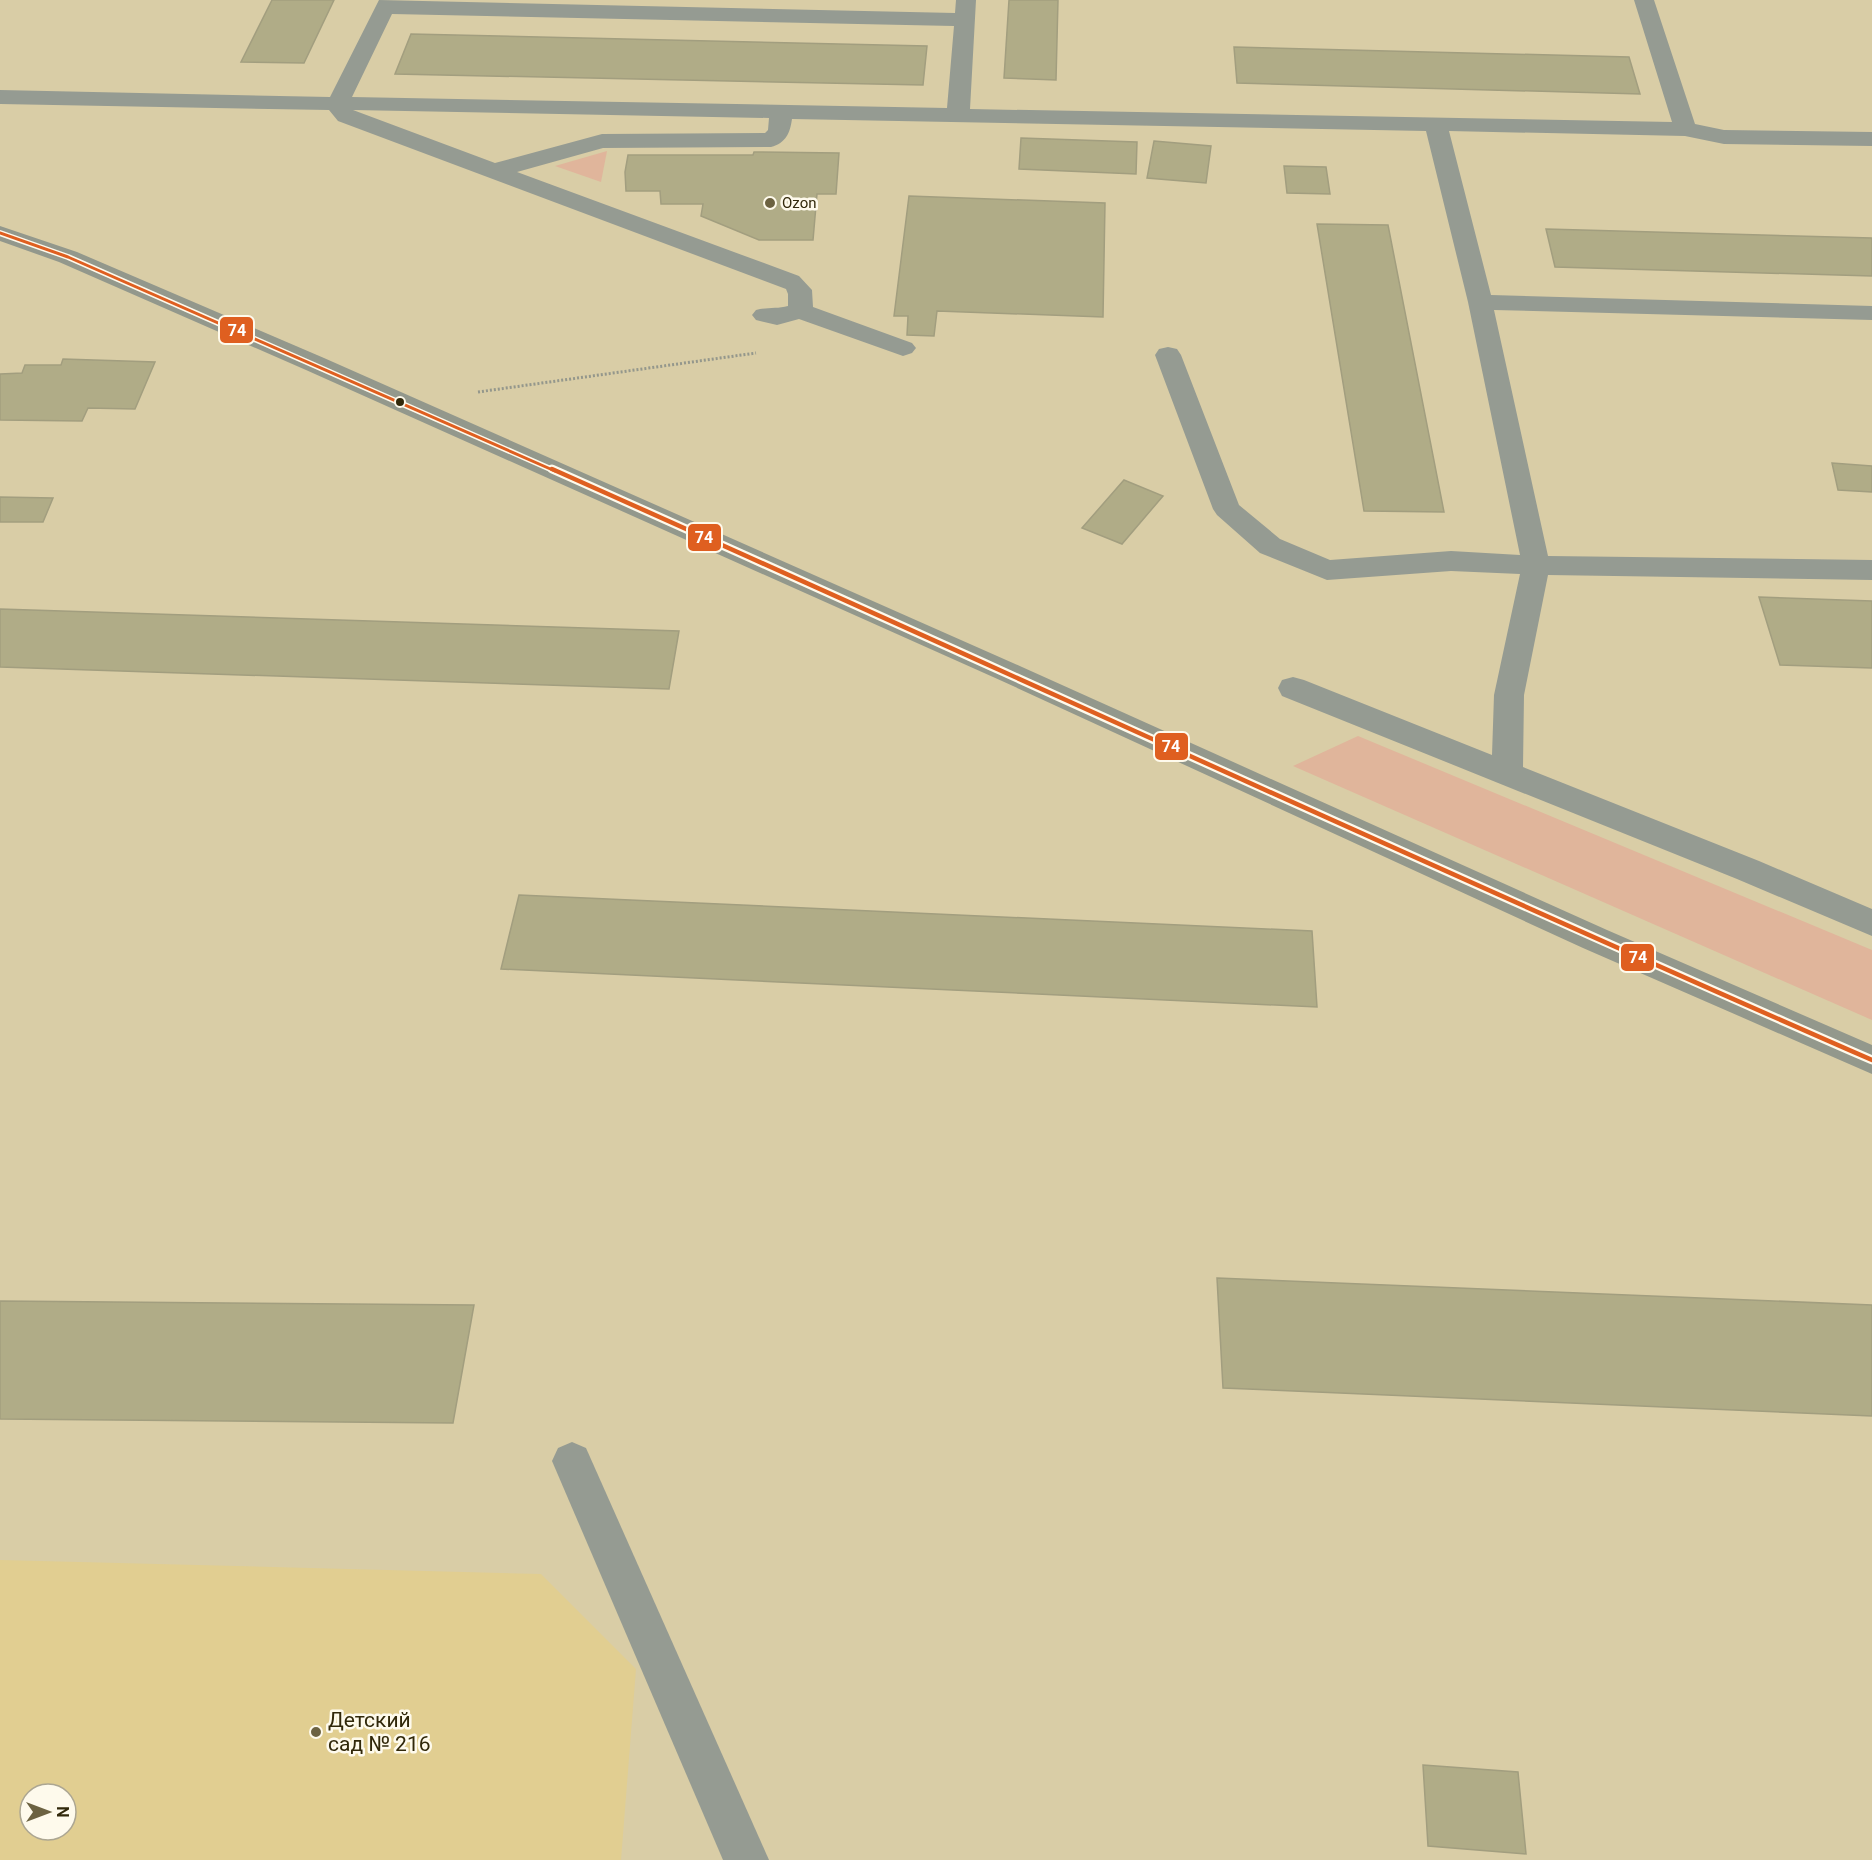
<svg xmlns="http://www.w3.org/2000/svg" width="1872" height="1860" font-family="Roboto,sans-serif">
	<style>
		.built { fill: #e1ce91; fill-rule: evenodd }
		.green { fill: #e0b59b }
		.building { fill: #b0ac87; stroke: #a29e7f; stroke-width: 1.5 }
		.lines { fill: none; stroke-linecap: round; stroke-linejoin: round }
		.path { stroke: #94978c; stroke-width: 3; stroke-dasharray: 2 2; stroke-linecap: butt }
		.lane { fill: #959b92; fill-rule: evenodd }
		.secondary { fill: #93988c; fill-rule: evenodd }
		.bus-1-far1-casing { stroke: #fefaec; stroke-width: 6 }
		.bus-1-casing { stroke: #fefaec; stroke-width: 9 }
		.bus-1-far1 { stroke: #df5f20; stroke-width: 3 }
		.bus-1 { stroke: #df5f20; stroke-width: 4.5 }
		.poi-dot { fill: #6c6241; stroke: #fefaec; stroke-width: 2 }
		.bus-dot { fill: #31280a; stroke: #fefaec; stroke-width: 2 }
		.labels { text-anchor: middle; stroke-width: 5; stroke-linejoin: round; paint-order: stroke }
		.far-poi-label { font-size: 15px; fill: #31280a; stroke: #fefaec; text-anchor: start }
		.near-poi-label { font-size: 21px; fill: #31280a; stroke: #fefaec; text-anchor: start }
		.line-badge { stroke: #fefaec; stroke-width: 2 }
		.badge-label { font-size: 16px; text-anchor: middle; font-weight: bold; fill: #fff }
	</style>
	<rect width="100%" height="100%" fill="#d9cda6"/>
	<!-- built -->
	<path class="built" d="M0,1560L541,1574L636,1669L621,1860H0ZM30,1794H66V1830H30Z"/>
	<!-- green -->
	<g class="green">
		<path d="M607,151L601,182L555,166Z"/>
		<path d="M1358,736L1872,950V1020L1293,766Z"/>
	</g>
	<!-- building -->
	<g class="building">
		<path d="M272,0H334L304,63L241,62Z"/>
		<path d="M1009,0H1058L1056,80L1004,78Z"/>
		<path d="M411,34L927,46L923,85L395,74Z"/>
		<path d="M1234,47L1629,57L1640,94L1237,83Z"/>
		<path d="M1021,138L1137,142L1136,174L1019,169Z"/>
		<path d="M1154,141L1211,146L1206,183L1147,178Z"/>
		<path d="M754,152L839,153L836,194H817L813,240H759L701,216L703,204H661L660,191H626L625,172L628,155H753Z"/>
		<path d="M1284,166L1326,167L1330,194L1287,193Z"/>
		<path d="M909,196L1105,203L1103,317L937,311L934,336L907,335L908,316H894Z"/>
		<path d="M1317,224L1388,225L1444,512L1364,511Z"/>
		<path d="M1546,229L1872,238V276L1555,267Z"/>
		<path d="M63,359L155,362L135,409L88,408L82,421L0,420V374L22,373L25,365H61Z"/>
		<path d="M1832,463L1872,466V492L1838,490Z"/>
		<path d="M1124,480L1163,496L1122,544L1082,528Z"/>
		<path d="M0,497L53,498L43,522H0Z"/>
		<path d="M1759,597L1872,601V668L1780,665Z"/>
		<path d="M0,609L679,631L669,689L0,667Z"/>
		<path d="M519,895L1312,931L1317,1007L501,969Z"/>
		<path d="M1217,1278L1872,1305V1416L1223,1388Z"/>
		<path d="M0,1301L474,1305L453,1423L0,1419Z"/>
		<path d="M1423,1765L1518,1772L1526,1854L1428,1846Z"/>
	</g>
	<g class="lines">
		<!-- path -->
		<path class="path" d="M478,392L756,353"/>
		<!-- lane -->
		<g class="lane">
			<path d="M379,0L955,13L956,0H976L970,109L1672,122L1634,0H1654L1695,124L1724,130L1872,132V146L1724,144L1685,136L1449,131L1491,295L1872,306V320L1494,310L1548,556L1872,560V580L1548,575L1524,695L1523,767L1759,861L1872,909V936L1737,879L1282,696L1278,688L1282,680L1293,677L1304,680L1492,755L1494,695L1520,574L1451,571L1327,580L1260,553L1217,515L1213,509L1155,355L1159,349L1168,347L1177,349L1181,355L1239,505L1280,539L1330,560L1451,551L1520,555L1468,302L1426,131L792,119C790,133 786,143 771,147L603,148L517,172L799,276L812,290L813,307L912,343L916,348L912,353L903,356L799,319L777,325L756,320L752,315L756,310C767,307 777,309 788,306V294L786,289L338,121L329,110L0,104V90L330,97ZM392,14L954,26L947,108L352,97ZM353,110L769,118L768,130L765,133L602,134L495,163Z"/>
			<path d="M572,1442L586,1448L769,1860H723L552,1461L558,1448Z"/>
		</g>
		<!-- secondary -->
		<path class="secondary" d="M0,226L77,252L324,358L1022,667L1607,930L1872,1045V1074L1583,948L1002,681L306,370L59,262L0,241Z"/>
		<defs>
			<path id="bus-1-far1" d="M0,233L68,257L555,471"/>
			<path id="bus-1" d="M552,469C992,665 1430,867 1872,1060"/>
		</defs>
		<!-- bus-1-far1 casing -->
		<use href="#bus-1-far1" class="bus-1-far1-casing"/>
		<!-- bus-1 casing -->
		<use href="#bus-1" class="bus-1-casing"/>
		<!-- bus-1-far1 -->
		<use href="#bus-1-far1" class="bus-1-far1"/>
		<!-- bus-1 -->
		<use href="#bus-1" class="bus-1"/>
	</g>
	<!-- markers -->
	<g class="poi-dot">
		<circle cx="770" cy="203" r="6"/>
		<circle cx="316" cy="1732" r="6"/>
	</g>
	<circle class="bus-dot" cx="400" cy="402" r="5"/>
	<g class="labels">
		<!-- far-poi labels -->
		<g class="far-poi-label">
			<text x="782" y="208">Ozon</text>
		</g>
		<!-- near-poi labels -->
		<g class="near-poi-label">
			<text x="328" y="1727">Детский<tspan x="328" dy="24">сад № 216</tspan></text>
		</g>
	</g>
	<g class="line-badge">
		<rect x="219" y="316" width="35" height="28" rx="6" fill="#df5f20"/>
		<rect x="687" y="523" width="35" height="29" rx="6" fill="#df5f20"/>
		<rect x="1154" y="732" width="35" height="29" rx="6" fill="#df5f20"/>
		<rect x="1620" y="943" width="35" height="29" rx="6" fill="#df5f20"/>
	</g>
	<g class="badge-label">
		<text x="237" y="336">74</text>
		<text x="704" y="543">74</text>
		<text x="1171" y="752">74</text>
		<text x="1638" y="963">74</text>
	</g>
	<!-- north arrow -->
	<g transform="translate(48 1812) rotate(90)"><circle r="28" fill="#fefaec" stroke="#aca692" stroke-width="1.5"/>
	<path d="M0-4.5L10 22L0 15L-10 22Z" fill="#6c6241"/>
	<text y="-9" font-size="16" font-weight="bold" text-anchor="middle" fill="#31280a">N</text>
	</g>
</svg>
